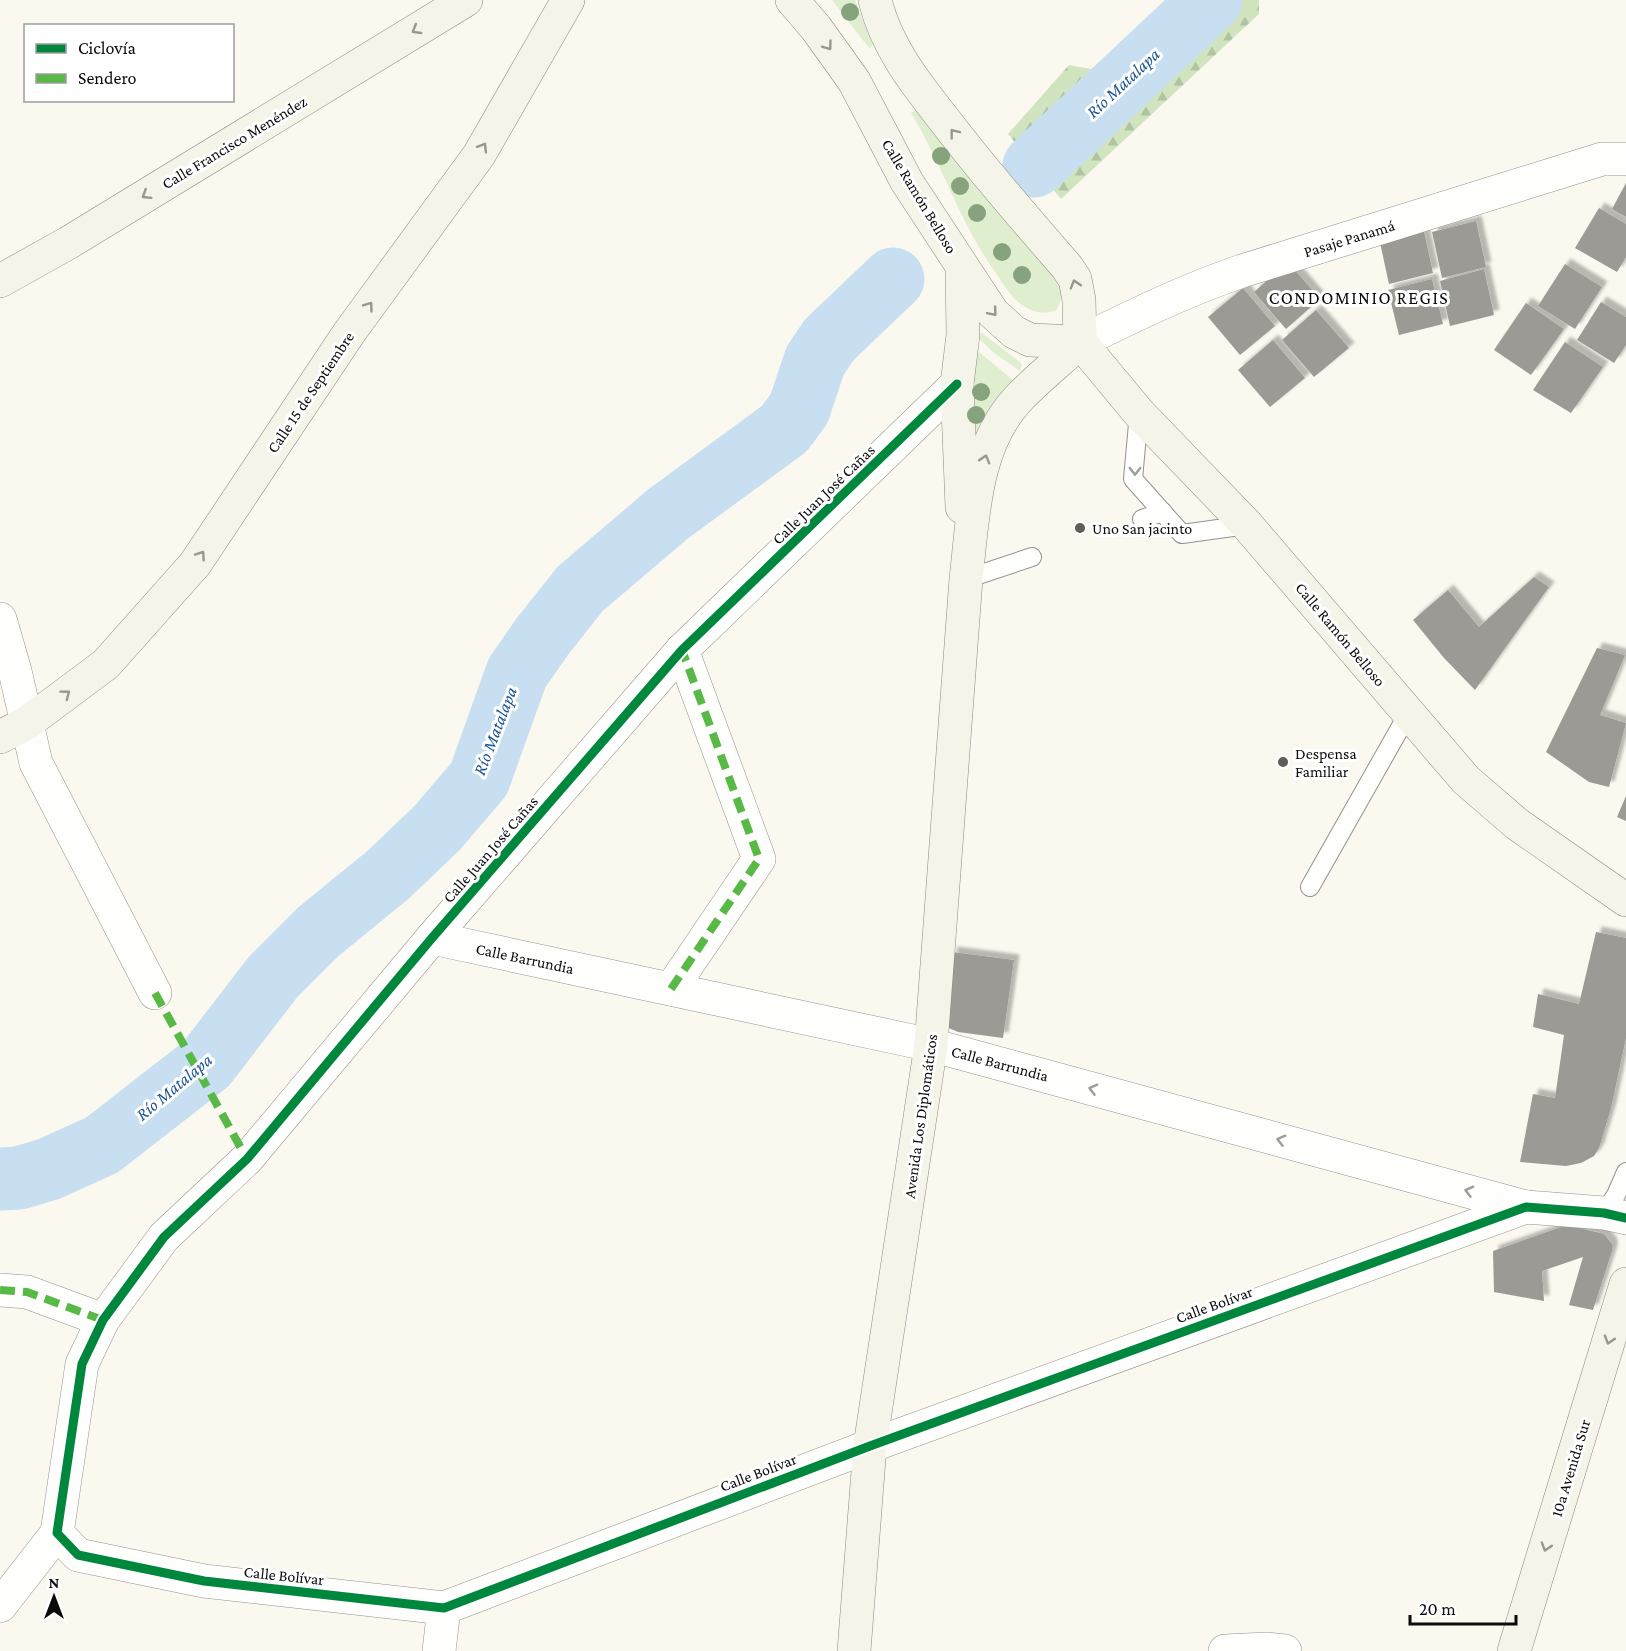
<svg xmlns="http://www.w3.org/2000/svg" width="1626" height="1651" font-family="'Crimson Pro',serif">
	<style>
		.grass { fill: #e0eed0 }
		.forest { fill: url(#forest-firs) }
		.lines { fill: none; stroke-linecap: round; stroke-linejoin: round }
		.river { stroke: #c8dff1; stroke-width: 63 }
		.building { fill: #9c9a95; filter: url(#shadow) }
		.lane-casing { stroke: #93928e; stroke-width: 20 }
		.street-casing { stroke: #93928e; stroke-width: 34 }
		.secondary-casing { stroke: #898884; stroke-width: 34 }
		.lane { stroke: #fefefd; stroke-width: 18 }
		.street { stroke: #fefefd; stroke-width: 33 }
		.secondary { stroke: #f4f4e8; stroke-width: 33 }
		.quiet { stroke: #58b947; stroke-width: 8; stroke-dasharray: 15 8; stroke-linecap: butt }
		.cycleway-casing { stroke: #fff; stroke-width: 13 }
		.cycleway { stroke: #00873e; stroke-width: 9 }
		.tree { fill: #86a37d }
		.oneway { stroke: #979790 }
		.oneway2 { stroke: #9d9d9c }
		.poi-dot { fill: #5f5e5b; stroke: #fff; stroke-width: 2 }
		.labels { text-anchor: middle; stroke-width: 6; stroke-linejoin: round; paint-order: stroke }
		.street-label { font-size: 16px; fill: #0b0b0b; stroke: #fff }
		.poi-label { font-size: 16px; fill: #0b0b0b; stroke: #fff; text-anchor: start }
		.water-label { font-size: 18px; font-style: italic; fill: #1d5494; stroke: #fff }
		.neighbourhood-label { font-size: 18px; letter-spacing: 1.5px; fill: #0b0b0b; stroke: #fff }
	</style>
	<defs>
		<pattern id="forest-firs" width="22" height="20" patternUnits="userSpaceOnUse" patternTransform="scale(1.5)"><rect width="22" height="20" fill="#d0e5bf"/><path d="M5 1l3.5 6h-7zM16 11l3.5 6h-7z" fill="#b1c3a3"/></pattern>
		<filter id="shadow"><feDropShadow dx="5.5" dy="-5.5" stdDeviation="1.5" flood-color="#0004"/></filter>
	</defs>
	<rect width="100%" height="100%" fill="#faf8ef"/>
	<!-- grass -->
	<g class="grass">
		<path d="M832,0H855L873,45L869,48Z"/>
		<path d="M915,110L1056,279C1061,289 1064,300 1056,310C1042,316 1029,311 1018,302C1010,295 1004,285 998,276C961,227 943,165 911,113Z"/>
		<path d="M977,333H982L1020,362L1022,365L1020,371L994,353L975,335Z"/>
		<path d="M974,348L1013,380L999,397L977,434L971,435Z"/>
	</g>
	<!-- forest -->
	<path class="forest" d="M1172,0H1259V14L1061,199L1008,134L1069,65L1091,69L1118,53Z"/>
	<g class="lines">
		<!-- river -->
		<g class="river">
			<path d="M1034,166L1211,0"/>
			<path d="M0,1179L19,1178L49,1169L102,1145L206,1064L273,977L318,932L389,874L437,828L479,779L517,673L542,637L580,589L668,514L784,429L799,409L815,361L829,340L893,279"/>
		</g>
	</g>
	<!-- building -->
	<g class="building">
		<path d="M1626,183V217L1612,209Z"/>
		<path d="M1599,208L1626,224V257L1617,272L1575,248Z"/>
		<path d="M1476,221L1486,267L1442,278L1432,232Z"/>
		<path d="M1423,227L1433,273L1389,284L1379,238Z"/>
		<path d="M1288,262L1320,299L1286,329L1254,292Z"/>
		<path d="M1565,264L1602,287L1575,329L1538,306Z"/>
		<path d="M1484,269L1494,315L1450,326L1440,281Z"/>
		<path d="M1432,279L1443,324L1399,335L1388,290Z"/>
		<path d="M1243,288L1275,326L1240,355L1208,317Z"/>
		<path d="M1601,302L1626,317V345L1614,363L1577,340Z"/>
		<path d="M1526,303L1564,329L1531,375L1494,350Z"/>
		<path d="M1316,310L1349,348L1314,377L1282,340Z"/>
		<path d="M1273,340L1305,378L1270,407L1238,370Z"/>
		<path d="M1565,342L1603,367L1571,413L1533,390Z"/>
		<path d="M1534,577L1549,587L1475,690L1444,658L1413,620L1448,590L1479,627Z"/>
		<path d="M1597,648L1625,655L1600,715L1626,723L1609,787L1589,782L1546,752Z"/>
		<path d="M1626,796V821L1617,817Z"/>
		<path d="M1596,932L1626,938V1038L1611,1108L1599,1148L1594,1156L1581,1163L1566,1166L1520,1162L1533,1094L1555,1098L1564,1035L1533,1027L1538,994L1579,1004Z"/>
		<path d="M952,952L1014,960L1003,1038L958,1032L942,1025Z"/>
		<path d="M1567,1225L1604,1234L1612,1244V1251L1593,1310L1569,1305L1583,1257L1542,1271L1544,1301L1494,1292L1493,1251Z"/>
	</g>
	<g class="lines">
		<defs>
			<g id="lane">
				<path d="M1139,413L1133,479L1182,534L1247,525"/>
				<path d="M1142,519L1163,512"/>
				<path d="M966,579L1032,557"/>
				<path d="M1310,887L1408,714"/>
				<path d="M1604,1213L1616,1195L1626,1172"/>
			</g>
			<g id="street">
				<path d="M1080,342C1133,316 1186,290 1242,271L1602,159H1626"/>
				<path d="M957,384L682,650L432,938L247,1159L164,1237L103,1320L82,1364L57,1533L78,1555L204,1581L444,1608L870,1446L1526,1207L1604,1213L1626,1218"/>
				<path d="M0,619L15,671L36,763L155,993"/>
				<path d="M432,938L931,1045L1526,1207"/>
				<path d="M671,989L759,859L682,650"/>
				<path d="M0,1290L27,1292L103,1320"/>
				<path d="M0,1606L57,1533"/>
				<path d="M439,1651L444,1608"/>
				<path d="M1225,1651L1267,1649L1285,1651"/>
			</g>
			<g id="secondary">
				<path d="M792,0L816,28L854,81L907,182L993,313L1014,332L1030,340L1080,342"/>
				<path d="M875,0C886,47 917,85 946,122C984,172 1025,219 1067,267L1075,279L1079,300L1080,342L1139,413L1247,525L1466,780L1517,824L1626,900"/>
				<path d="M962,268L963,335L957,384L962,507"/>
				<path d="M0,281L68,243L466,0"/>
				<path d="M0,737L27,723L106,664L195,564L349,333L479,155L568,0"/>
				<path d="M854,1651L870,1446L931,1045L966,579C973,518 974,445 1019,398C1038,378 1060,361 1080,342"/>
				<path d="M1514,1651L1626,1284"/>
			</g>
		</defs>
		<!-- lane casing -->
		<use href="#lane" class="lane-casing"/>
		<!-- street casing -->
		<use href="#street" class="street-casing"/>
		<!-- secondary casing -->
		<use href="#secondary" class="secondary-casing"/>
		<!-- lane -->
		<use href="#lane" class="lane"/>
		<!-- street -->
		<use href="#street" class="street"/>
		<!-- secondary -->
		<use href="#secondary" class="secondary"/>
		<!-- quiet -->
		<g class="quiet">
			<path d="M671,989L759,859L682,650"/>
			<path d="M155,993L247,1159"/>
			<path d="M0,1290L27,1292L103,1320"/>
		</g>
		<defs>
			<path id="cycleway" d="M957,384L682,650L432,938L247,1159L164,1237L103,1320L82,1364L57,1533L78,1555L204,1581L444,1608L870,1446L1526,1207L1604,1213L1626,1218"/>
		</defs>
		<!-- cycleway casing -->
		<use href="#cycleway" class="cycleway-casing"/>
		<!-- cycleway -->
		<use href="#cycleway" class="cycleway"/>
	</g>
	<!-- trees -->
	<g class="tree">
		<circle cx="850" cy="12" r="9"/>
		<circle cx="941" cy="156" r="9"/>
		<circle cx="960" cy="186" r="9"/>
		<circle cx="977" cy="213" r="9"/>
		<circle cx="1002" cy="252" r="9"/>
		<circle cx="1022" cy="275" r="9"/>
		<circle cx="981" cy="392" r="9"/>
		<circle cx="976" cy="415" r="9"/>
	</g>
	<!-- one-way arrows -->
	<defs><path id="oneway-chevron" d="M-2-3.5L2.5 0L-2 3.5" fill="none" stroke-width="1.6" stroke-linecap="round" stroke-linejoin="round" transform="scale(1.5)"/></defs>
	<g class="oneway">
		<use href="#oneway-chevron" transform="translate(416 30) rotate(149)"/>
		<use href="#oneway-chevron" transform="translate(828 46) rotate(54)"/>
		<use href="#oneway-chevron" transform="translate(954 133) rotate(-128)"/>
		<use href="#oneway-chevron" transform="translate(483 147) rotate(-59)"/>
		<use href="#oneway-chevron" transform="translate(146 195) rotate(148)"/>
		<use href="#oneway-chevron" transform="translate(1075 284) rotate(-107)"/>
		<use href="#oneway-chevron" transform="translate(369 306) rotate(-54)"/>
		<use href="#oneway-chevron" transform="translate(993 312) rotate(50)"/>
		<use href="#oneway-chevron" transform="translate(985 459) rotate(-73)"/>
		<use href="#oneway-chevron" transform="translate(201 555) rotate(-56)"/>
		<use href="#oneway-chevron" transform="translate(66 694) rotate(-37)"/>
		<use href="#oneway-chevron" transform="translate(1609 1340) rotate(107)"/>
		<use href="#oneway-chevron" transform="translate(1546 1547) rotate(107)"/>
	</g>
	<g class="oneway2">
		<use href="#oneway-chevron" transform="translate(1135 471) rotate(90)"/>
		<use href="#oneway-chevron" transform="translate(1093 1089) rotate(-165)"/>
		<use href="#oneway-chevron" transform="translate(1281 1140) rotate(-165)"/>
		<use href="#oneway-chevron" transform="translate(1469 1191) rotate(-165)"/>
	</g>
	<!-- markers -->
	<g class="poi-dot">
		<circle cx="1080" cy="528" r="6"/>
		<circle cx="1283" cy="762" r="6"/>
	</g>
	<g class="labels">
		<!-- street labels -->
		<g class="street-label">
			<text transform="translate(234 142) rotate(-31)" y="6">Calle Francisco Menéndez</text>
			<text transform="translate(920 196) rotate(59)" y="6">Calle Ramón Belloso</text>
			<text transform="translate(1349 238) rotate(-17)" y="6">Pasaje Panamá</text>
			<text transform="translate(310 392) rotate(-56)" y="6">Calle 15 de Septiembre</text>
			<text transform="translate(823 494) rotate(-44)" y="6">Calle Juan José Cañas</text>
			<text transform="translate(1341 634) rotate(50)" y="6">Calle Ramón Belloso</text>
			<text transform="translate(490 849) rotate(-49)" y="6">Calle Juan José Cañas</text>
			<text transform="translate(525 958) rotate(12)" y="6">Calle Barrundia</text>
			<text transform="translate(1000 1063) rotate(15)" y="6">Calle Barrundia</text>
			<text transform="translate(920 1116) rotate(-82)" y="6">Avenida Los Diplomáticos</text>
			<text transform="translate(1214 1304) rotate(-20)" y="6">Calle Bolívar</text>
			<text transform="translate(1570 1468) rotate(-73)" y="6">10a Avenida Sur</text>
			<text transform="translate(758 1472) rotate(-21)" y="6">Calle Bolívar</text>
			<text transform="translate(284 1575) rotate(6)" y="6">Calle Bolívar</text>
		</g>
		<!-- poi labels -->
		<g class="poi-label">
			<text x="1092" y="534">Uno San jacinto</text>
			<text x="1295" y="759">Despensa<tspan x="1295" dy="18">Familiar</tspan></text>
		</g>
		<!-- water labels -->
		<g class="water-label">
			<text transform="translate(1123 83) rotate(-43)" y="6">Río Matalapa</text>
			<text transform="translate(495 731) rotate(-69)" y="6">Río Matalapa</text>
			<text transform="translate(174 1087) rotate(-40)" y="6">Río Matalapa</text>
		</g>
		<!-- neighbourhood labels -->
		<g class="neighbourhood-label">
			<text x="1359" y="304">CONDOMINIO REGIS</text>
		</g>
	</g>
	<!-- legend -->
	<rect x="24" y="24" width="210" height="78" fill="#ffffff" stroke="#9d9d9d" stroke-width="1.5"/>
	<rect x="36" y="44" width="30" height="9" fill="#00873e" stroke="#9d9d9d" stroke-width="1.5"/>
	<text x="78" y="54" font-size="18" fill="#0b0b0b">Ciclovía</text>
	<rect x="36" y="74" width="30" height="9" fill="#58b947" stroke="#9d9d9d" stroke-width="1.5"/>
	<text x="78" y="84" font-size="18" fill="#0b0b0b">Sendero</text>
	<!-- north arrow -->
	<g transform="translate(54 1597)" stroke="#ffffff" stroke-width="4.5" paint-order="stroke">
	<path d="M0-4.5L10 22L0 15L-10 22Z" fill="#0b0b0b"/>
	<text y="-9" font-size="16" font-weight="bold" text-anchor="middle" fill="#0b0b0b">N</text>
	</g>
	<!-- scale -->
	<path d="M1410 1615v9h106v-9" fill="none" stroke="#0b0b0b" stroke-width="3"/>
	<text x="1419" y="1615" font-size="18" fill="#0b0b0b" stroke="#ffffff" stroke-width="4.5" paint-order="stroke">20 m</text>
</svg>
